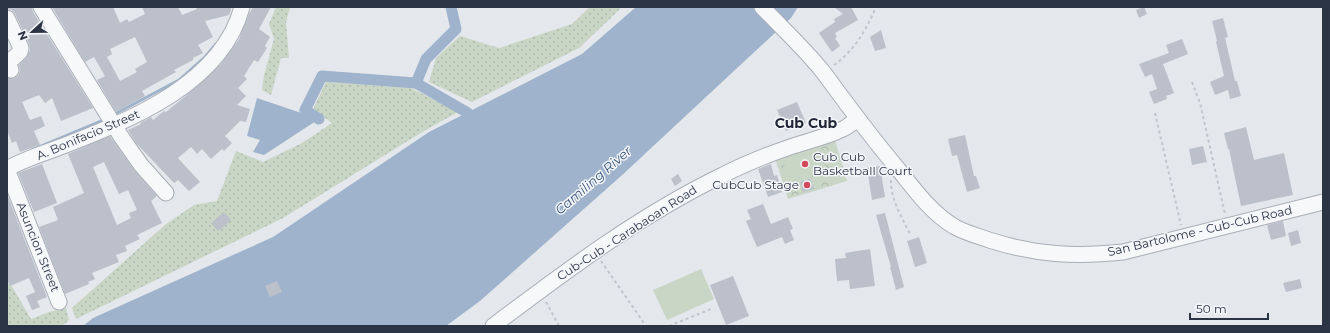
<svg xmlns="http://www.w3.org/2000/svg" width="1330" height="333" font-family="Montserrat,sans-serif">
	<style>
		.grass { fill: url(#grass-dots) }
		.park { fill: url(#park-crowns) }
		.pitch { fill: #c9d6c5 }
		.water { fill: #9fb4cc }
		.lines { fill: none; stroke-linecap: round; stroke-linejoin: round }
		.stream { stroke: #9fb4cc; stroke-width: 3 }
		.canal { stroke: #9fb4cc; stroke-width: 11 }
		.building { fill: #bbc0ca; fill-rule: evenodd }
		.minor-casing { stroke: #a9aeb7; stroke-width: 17 }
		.path { stroke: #c2c5cb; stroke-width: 2; stroke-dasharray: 3 3; stroke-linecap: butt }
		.minor { stroke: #f7f8fa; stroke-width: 15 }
		.poi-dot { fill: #d1495b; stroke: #f4f6f9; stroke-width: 1.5 }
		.labels { text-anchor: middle; stroke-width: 3; stroke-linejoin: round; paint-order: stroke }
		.street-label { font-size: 12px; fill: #2b3445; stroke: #f4f6f9 }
		.poi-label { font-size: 12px; fill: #2b3445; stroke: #f4f6f9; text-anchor: start }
		.water-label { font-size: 13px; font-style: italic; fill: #34527a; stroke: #f4f6f9 }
		.quarter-label { font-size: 14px; font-weight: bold; fill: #1d2536; stroke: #f4f6f9 }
	</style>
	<defs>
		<pattern id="grass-dots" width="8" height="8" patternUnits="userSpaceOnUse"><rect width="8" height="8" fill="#c9d6c5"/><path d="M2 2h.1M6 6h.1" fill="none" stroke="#adb8ab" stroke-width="1.8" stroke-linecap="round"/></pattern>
		<pattern id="park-crowns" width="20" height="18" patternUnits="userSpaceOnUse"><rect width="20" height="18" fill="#c9d6c5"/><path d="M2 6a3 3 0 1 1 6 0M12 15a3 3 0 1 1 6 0" fill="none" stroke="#adb8ab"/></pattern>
	</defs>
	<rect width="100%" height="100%" fill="#e4e7ec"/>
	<!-- grass -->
	<g class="grass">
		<path d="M276,7H290L286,23L289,58H281L271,95L262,90L264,75L274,39L269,24Z"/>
		<path d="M590,7H619L620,9L579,48L472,102L429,82L436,58L460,36L499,48L572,24Z"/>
		<path d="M326,82L411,88L458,112L424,131L283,218L76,319L72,308L166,224L194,205L217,201L236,151L263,162L302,143L332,123L313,109Z"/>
		<path d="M10,283L31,319L49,312L66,308L69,320L62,326H7V284Z"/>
	</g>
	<!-- park -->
	<path class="park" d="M834,137L847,181L788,199L774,155Z"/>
	<!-- pitch -->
	<g class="pitch">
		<path d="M820,146L827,171L790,182L782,157Z"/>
		<path d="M701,269L714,299L667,320L653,290Z"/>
	</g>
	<!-- water -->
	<g class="water">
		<path d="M636,7H798L791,18L620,177L480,301L446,326H83L93,318L273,237L429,132L582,54Z"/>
		<path d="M257,98L319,119L264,155L253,152L260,140L247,136Z"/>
	</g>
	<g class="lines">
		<!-- stream -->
		<g class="stream">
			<path d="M113,115L179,80L205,57L216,44"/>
			<path d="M32,150L104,120"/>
		</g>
		<!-- canal -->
		<g class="canal">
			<path d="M451,7L456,29L426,59L416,83L468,113"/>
			<path d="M319,119L305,110L322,76L416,83"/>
		</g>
	</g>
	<!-- building -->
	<g class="building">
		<path d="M7,7H32L33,12L93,108L61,121L52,98L45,103L39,95L22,102L30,120L41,116L45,126L34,131L40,145L20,152L16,141L12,143L7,130V78H14L18,76L20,71L19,65L26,58L30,50L29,44L15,14L12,10L7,9Z"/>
		<path d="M52,7H113L120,23L127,19L129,22L145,14L142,7H178L182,15L197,9L196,7H231V10L229,15L205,21L213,37L198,45L203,53L193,58V60L174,70L176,72L142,91L145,96L116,112L97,80L105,76L94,57L85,62ZM135,37L147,62L135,69L137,72L120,81L107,57L112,54L110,49Z"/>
		<path d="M253,7H271L259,29L270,37L265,46L267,48L258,62L254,60L244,76L247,79L238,88L246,96L237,105L250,109L246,122L240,121L225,136L232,143L224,151L222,149L211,159L202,149L197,154L191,147L178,158L200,182L189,191L178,180L174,183L136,143L128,130L141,124L140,123L151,117L153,120L164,111L166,112L200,84L221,64L239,39L249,14Z"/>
		<path d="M834,7H851L858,20L835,33L837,37L835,38L840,46L832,52L819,33L835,22L834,19L843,14Z"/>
		<path d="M1144,7L1147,14L1139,18L1136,10Z"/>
		<path d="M1223,18L1228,37L1225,38L1235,81H1237L1241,96L1230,99L1228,90L1215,95L1210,82L1224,76L1216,42L1217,41L1212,21Z"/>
		<path d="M881,30L886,48L875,51L870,37Z"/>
		<path d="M1182,39L1188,54L1163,64L1174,93L1166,96L1167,99L1154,104L1149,92L1157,89L1152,74L1145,77L1139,64L1169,53L1166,45Z"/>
		<path d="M797,102L806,123L786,131L777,110Z"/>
		<path d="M1246,127L1254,160L1284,153L1293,195L1241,206L1229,149H1228L1224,133Z"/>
		<path d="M965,135L974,176H976L980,188L967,192L957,155L952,156L948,139Z"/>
		<path d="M110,136L134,170L157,196L151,201L162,223L137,235L140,239L125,246L127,251L116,255L119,262L92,273L95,279L88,282L89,284L65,294L39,227L58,220L53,207L84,193L68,154ZM104,162L119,194L128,190L137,210L129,213L131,218L117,225L93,167Z"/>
		<path d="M1203,146L1207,162L1192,165L1189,149Z"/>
		<path d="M42,164L57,203L34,212L18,173Z"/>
		<path d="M771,164L774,176L777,175L782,192L768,197L758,169Z"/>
		<path d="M880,166L885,197L872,200L867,168Z"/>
		<path d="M678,174L682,181L675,186L671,179Z"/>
		<path d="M810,179L814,189L803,192L800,182Z"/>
		<path d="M7,194L47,297L37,301L40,307L32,310L26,296L35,292L29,278L10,286L7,279Z"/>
		<path d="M763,204L771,224L788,217L793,229L790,230L794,240L785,244L782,237L757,247L746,221L751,219L747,210Z"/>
		<path d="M224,212L231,220L218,231L211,223Z"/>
		<path d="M885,213L904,287L896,290L890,267H891L876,215Z"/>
		<path d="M1283,221L1286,236L1271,240L1267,225Z"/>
		<path d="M1298,230L1301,243L1291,246L1288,233Z"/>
		<path d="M919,237L927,263L915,267L907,241Z"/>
		<path d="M870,249L875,286L850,289L849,280L837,281L835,259L846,258L845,253Z"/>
		<path d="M733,276L749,316L726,325L710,285Z"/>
		<path d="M1300,279L1302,288L1286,292L1283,283Z"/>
		<path d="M277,281L282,292L270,297L265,286Z"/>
	</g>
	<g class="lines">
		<defs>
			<g id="minor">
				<path d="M41,7L122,138L141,165L166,193"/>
				<path d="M762,7C783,29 805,49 824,73C848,106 872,138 898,169C915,190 931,213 955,227C966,233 978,236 989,240C1036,255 1075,257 1123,252L1323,202"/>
				<path d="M7,18L21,48L20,52L8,63L11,70"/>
				<path d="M7,169C24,159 45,153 63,146C130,120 222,84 242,7"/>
				<path d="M7,169L59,302"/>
				<path d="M493,326C566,271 640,215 723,175C744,164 767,155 790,147C805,142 821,138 836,132L845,128L858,119"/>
			</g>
		</defs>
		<!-- minor casing -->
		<use href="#minor" class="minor-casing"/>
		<!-- path -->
		<g class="path">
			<path d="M834,65C855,50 866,30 876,7"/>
			<path d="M1192,82L1200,103L1225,214"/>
			<path d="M1155,113L1181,225"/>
			<path d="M891,180C891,200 901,216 910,234"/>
			<path d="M601,261L646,326"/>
			<path d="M546,302L559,326"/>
			<path d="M669,326L711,309"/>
		</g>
		<!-- minor -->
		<use href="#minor" class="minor"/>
	</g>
	<!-- markers -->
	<g class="poi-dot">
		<circle cx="805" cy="164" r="4"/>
		<circle cx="807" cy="185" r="4"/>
	</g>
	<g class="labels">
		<!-- street labels -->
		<g class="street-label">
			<text transform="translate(88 135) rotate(-23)" y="4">A. Bonifacio Street</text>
			<text transform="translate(1200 231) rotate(-13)" y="4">San Bartolome - Cub-Cub Road</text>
			<text transform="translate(627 233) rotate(-33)" y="4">Cub-Cub - Carabaoan Road</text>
			<text transform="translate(38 247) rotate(68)" y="4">Asuncion Street</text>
		</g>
		<!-- poi labels -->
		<g class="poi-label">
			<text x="813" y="161">Cub Cub<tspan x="813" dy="14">Basketball Court</tspan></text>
			<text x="799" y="189" text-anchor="end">CubCub Stage</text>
		</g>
		<!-- water labels -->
		<g class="water-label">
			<text transform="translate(593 180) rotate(-41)" y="5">Camiling River</text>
		</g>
		<!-- quarter labels -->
		<g class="quarter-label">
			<text x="806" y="128">Cub Cub</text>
		</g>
	</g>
	<!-- border -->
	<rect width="1330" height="333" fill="none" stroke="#2b3445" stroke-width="16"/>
	<!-- north arrow -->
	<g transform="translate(32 32) rotate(248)" stroke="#f4f6f9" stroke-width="3" paint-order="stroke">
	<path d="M0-3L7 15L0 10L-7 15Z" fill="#2b3445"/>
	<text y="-6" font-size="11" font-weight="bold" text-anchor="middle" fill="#2b3445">N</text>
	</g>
	<!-- scale -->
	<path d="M1190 313v6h78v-6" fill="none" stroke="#2b3445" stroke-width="2"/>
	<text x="1196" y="313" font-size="12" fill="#2b3445" stroke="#f4f6f9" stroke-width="3" paint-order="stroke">50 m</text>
</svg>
